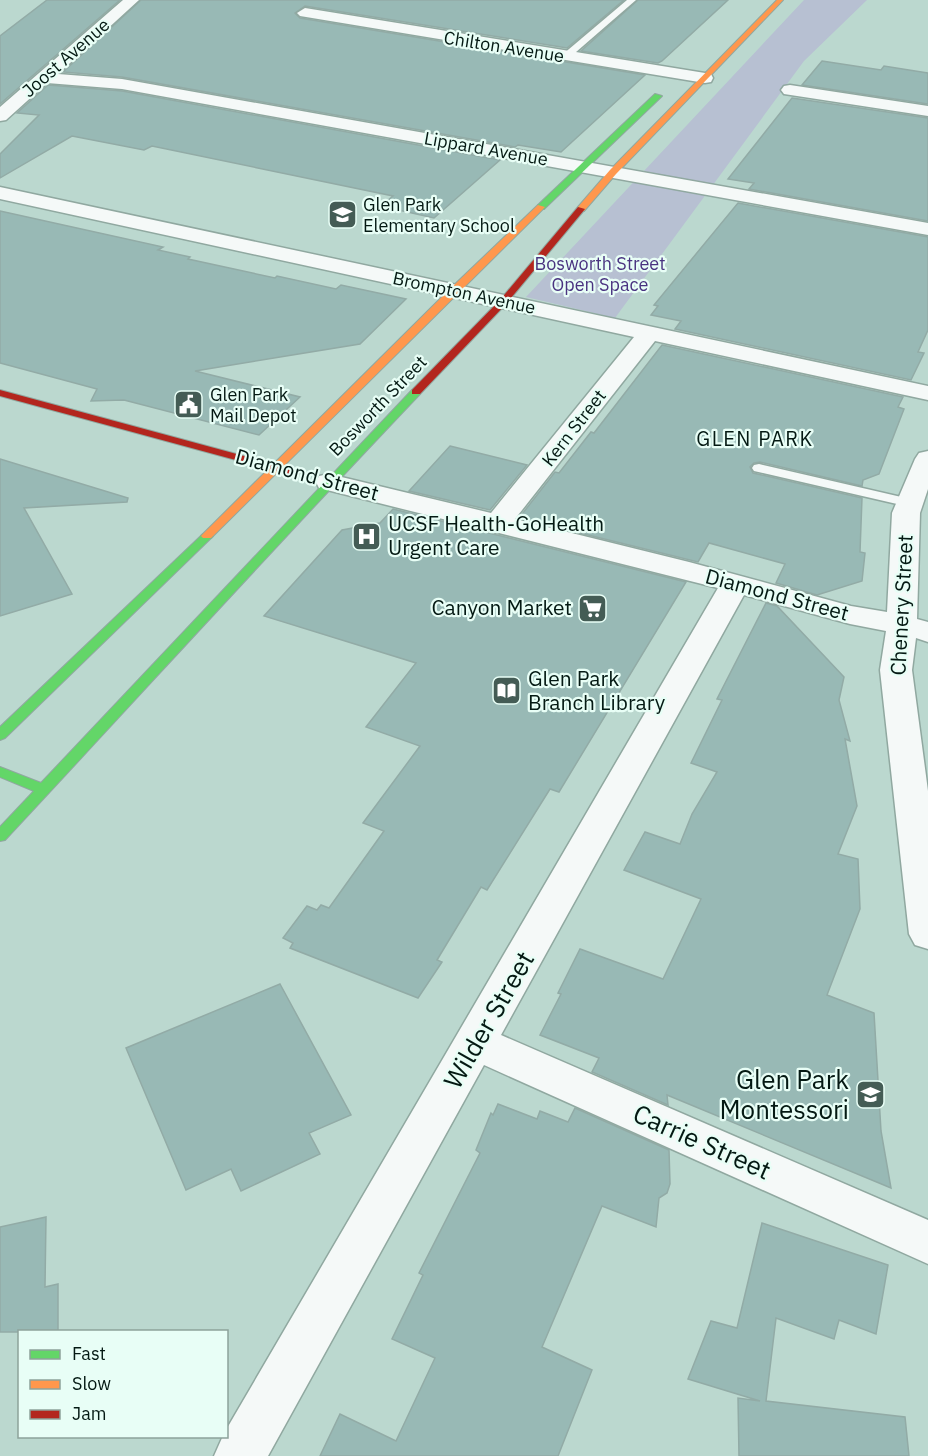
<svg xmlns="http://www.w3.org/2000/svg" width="928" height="1456" font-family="'IBM Plex Sans',sans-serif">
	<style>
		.green { fill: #b7c0d2 }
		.building { fill: #98b9b5; stroke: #92aba6; stroke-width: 1.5 }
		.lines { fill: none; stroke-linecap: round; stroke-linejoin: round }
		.lane-casing { stroke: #90a8a0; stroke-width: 3 }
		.street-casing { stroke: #90a8a0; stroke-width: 3 }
		.fast-casing { stroke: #90a8a0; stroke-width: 2 }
		.slow-casing { stroke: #90a8a0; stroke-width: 2 }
		.jam-casing { stroke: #90a8a0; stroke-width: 2 }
		.lane { fill: #f5f9f8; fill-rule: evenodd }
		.street { fill: #f5f9f8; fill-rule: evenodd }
		.fast { fill: #63d668; fill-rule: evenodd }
		.slow { fill: #ff974d; fill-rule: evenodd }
		.jam { fill: #b3261e; fill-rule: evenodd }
		.labels { text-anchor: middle; stroke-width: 4.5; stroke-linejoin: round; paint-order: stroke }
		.far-street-label { font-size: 18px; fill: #041913; stroke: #e8fef6 }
		.far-poi-label { font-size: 18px; fill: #041913; stroke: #e8fef6; text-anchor: start }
		.far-park-label { font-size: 18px; fill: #493380; stroke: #e8fef6 }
		.far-quarter-label { font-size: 20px; letter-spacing: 1.5px; fill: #041913; stroke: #e8fef6 }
		.street-label { font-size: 21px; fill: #041913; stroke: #e8fef6 }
		.poi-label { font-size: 21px; fill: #041913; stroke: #e8fef6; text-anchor: start }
		.near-street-label { font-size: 26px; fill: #041913; stroke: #e8fef6 }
		.near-poi-label { font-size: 26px; fill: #041913; stroke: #e8fef6; text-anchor: end }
	</style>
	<rect width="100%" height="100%" fill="#bbd8cf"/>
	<!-- green -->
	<path class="green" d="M804,0H867L804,61L615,318L526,297Z"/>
	<!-- building -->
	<g class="building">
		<path d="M47,0H120L0,104V36Z"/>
		<path d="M141,0H624L567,48L305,6L295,13L300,18L645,75L561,152L518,145L515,147L122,77L63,72Z"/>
		<path d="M638,0H728L662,61L658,63L581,51Z"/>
		<path d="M822,61L881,70L884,66L928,73V104L802,85Z"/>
		<path d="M48,85L122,91L500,160L434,218L381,206L393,196L152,146L144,150L72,136L0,178V154L39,115L17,113Z"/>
		<path d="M792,98L928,118V221L749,189L754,183L728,179Z"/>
		<path d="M738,203L928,237V330L918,352L924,353L911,380L675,329L681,321L651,315L658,306L654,305Z"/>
		<path d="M0,211L163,247L158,250L190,257L188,259L275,278L277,276L336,289L341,285L406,299L360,344L195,371L300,397L259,435L124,400L91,401L97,389L0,363Z"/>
		<path d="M662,345L903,397L898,407L904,409L879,474L863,480L862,486L760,462L754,463L750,467L753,473L862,498L860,552L865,553L862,581L817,595L776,583L785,564L709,543L698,562L519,518L555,472L559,473L591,432L594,433Z"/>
		<path d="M450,446L527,465L490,510L409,491Z"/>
		<path d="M0,459L128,498L127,502L24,508L72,594L0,616Z"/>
		<path d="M393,509L686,582L559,792L550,789L487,890L481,887L437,960L442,962L418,998L290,948L293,943L283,938L307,906L317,910L321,905L329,908L384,831L363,823L420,746L366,727L416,663L264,616L342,530L380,523Z"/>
		<path d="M766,603L777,606L844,677L839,700L850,741L845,739L857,806L838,854L858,859L860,909L827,995L874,1013L881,1131L891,1188L667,1095L668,1105L592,1072L599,1058L540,1035L561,994L558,993L580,949L663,979L701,899L624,870L645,832L680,844L692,814L717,772L691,763L722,700L717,699Z"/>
		<path d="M280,984L351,1115L309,1133L320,1154L241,1191L231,1169L186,1190L126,1048Z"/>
		<path d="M498,1104L537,1119L540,1111L568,1122L575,1108L669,1150L670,1184L667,1193L659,1198L656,1227L602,1206L542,1347L592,1370L558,1456H320L340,1414L396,1441L435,1358L392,1339L423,1275L419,1273L480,1153L476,1150L491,1113L493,1115Z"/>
		<path d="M46,1217L45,1287L58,1284V1332H0V1227Z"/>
		<path d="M762,1223L888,1265L876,1334L839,1320L834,1339L776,1318L766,1401L905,1417L909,1456H739L738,1398L760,1401L688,1379L711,1321L737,1328Z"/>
	</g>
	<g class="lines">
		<defs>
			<g id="lane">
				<path d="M627,0H636L568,59H562V55Z"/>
				<path d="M759,464L910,499L917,503L910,507L754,471L752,468L754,465Z"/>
			</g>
			<g id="street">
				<path d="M123,0H139L58,74L122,79L928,223V235L122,89L47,83L6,120L0,121V107Z"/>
				<path d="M305,8L705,73L711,74L713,78L711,82L705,83L300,16L297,13Z"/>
				<path d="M790,85L928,106V116L784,94L781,90L784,86Z"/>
				<path d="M0,187L928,386V400L655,341L515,519L689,562L851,606L887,612L892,513L915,459L919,453L928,451V489L920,513L917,619L928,622V642L916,638L912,670L928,791V949L915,945L909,934L880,670L886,631L850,624L744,595L501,1035L928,1220V1264L484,1065L268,1456H214L222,1438L226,1436V1430L718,588L319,488L316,482L319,476L329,474L491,513L634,337L0,199Z"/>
			</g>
			<g id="fast">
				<path d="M655,94L662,96L544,209H538V205Z"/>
				<path d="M416,389L420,390V394C280,541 143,692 5,840L0,841V827L34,791L0,777V767L41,783L412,390Z"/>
				<path d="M207,533L211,534L213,536L211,538L5,738L0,740V727L203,534Z"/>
			</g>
			<g id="slow">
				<path d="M777,0H783L616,174L584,211H578V207L610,170Z"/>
				<path d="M538,205L545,207L211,538H203L201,536L203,534L450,289Z"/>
			</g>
			<g id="jam">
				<path d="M578,207L585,209L506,304L420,394H412V390L500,300Z"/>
				<path d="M0,390L299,471L300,473L295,476L291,475L0,396Z"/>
			</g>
		</defs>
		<!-- lane casing -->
		<use href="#lane" class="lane-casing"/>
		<!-- street casing -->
		<use href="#street" class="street-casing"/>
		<!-- fast casing -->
		<use href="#fast" class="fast-casing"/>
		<!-- slow casing -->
		<use href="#slow" class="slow-casing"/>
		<!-- jam casing -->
		<use href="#jam" class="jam-casing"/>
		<!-- lane -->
		<use href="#lane" class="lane"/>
		<!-- street -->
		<use href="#street" class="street"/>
		<!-- fast -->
		<use href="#fast" class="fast"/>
		<!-- slow -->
		<use href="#slow" class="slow"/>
		<!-- jam -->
		<use href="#jam" class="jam"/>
	</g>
	<!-- icons -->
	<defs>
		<symbol id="school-square" viewBox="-11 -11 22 22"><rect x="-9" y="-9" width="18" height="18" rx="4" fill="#445c55" stroke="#e8fef6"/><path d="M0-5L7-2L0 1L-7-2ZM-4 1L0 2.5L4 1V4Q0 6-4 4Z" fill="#fff"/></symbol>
		<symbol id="civic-square" viewBox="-11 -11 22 22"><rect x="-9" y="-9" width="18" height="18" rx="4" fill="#445c55" stroke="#e8fef6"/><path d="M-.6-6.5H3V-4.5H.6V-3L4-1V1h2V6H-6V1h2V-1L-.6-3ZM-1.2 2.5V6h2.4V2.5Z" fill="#fff"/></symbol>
		<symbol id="hospital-square" viewBox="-11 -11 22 22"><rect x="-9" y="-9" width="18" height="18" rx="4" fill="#445c55" stroke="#e8fef6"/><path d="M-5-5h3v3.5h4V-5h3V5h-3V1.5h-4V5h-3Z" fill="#fff"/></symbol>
		<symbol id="supermarket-square" viewBox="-11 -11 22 22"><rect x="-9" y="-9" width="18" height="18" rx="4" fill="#445c55" stroke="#e8fef6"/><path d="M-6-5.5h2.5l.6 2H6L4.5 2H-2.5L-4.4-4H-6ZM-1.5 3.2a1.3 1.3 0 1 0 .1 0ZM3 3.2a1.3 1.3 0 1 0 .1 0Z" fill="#fff"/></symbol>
		<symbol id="library-square" viewBox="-11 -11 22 22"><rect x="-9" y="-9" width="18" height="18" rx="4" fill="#445c55" stroke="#e8fef6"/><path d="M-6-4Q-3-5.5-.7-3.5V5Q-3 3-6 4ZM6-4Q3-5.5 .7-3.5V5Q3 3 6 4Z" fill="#fff"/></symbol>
	</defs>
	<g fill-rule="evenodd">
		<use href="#school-square" x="326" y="198" width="33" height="33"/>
		<use href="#civic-square" x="172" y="388" width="33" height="33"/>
		<use href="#hospital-square" x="350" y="520" width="33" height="33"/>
		<use href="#supermarket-square" x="576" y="592" width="33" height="33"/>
		<use href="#library-square" x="490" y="674" width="33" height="33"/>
		<use href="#school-square" x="854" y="1078" width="33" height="33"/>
	</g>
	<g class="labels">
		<!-- far-street labels -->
		<g class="far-street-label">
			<text transform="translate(504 47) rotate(9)" y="6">Chilton Avenue</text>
			<text transform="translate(66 58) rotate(-41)" y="6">Joost Avenue</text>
			<text transform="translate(486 149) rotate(10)" y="6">Lippard Avenue</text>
			<text transform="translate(464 293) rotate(12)" y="6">Brompton Avenue</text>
			<text transform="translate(378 406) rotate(-46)" y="6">Bosworth Street</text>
			<text transform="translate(574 428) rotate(-52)" y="6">Kern Street</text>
		</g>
		<!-- far-poi labels -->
		<g class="far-poi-label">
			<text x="363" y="211">Glen Park<tspan x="363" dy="21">Elementary School</tspan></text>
			<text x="210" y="401">Glen Park<tspan x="210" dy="21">Mail Depot</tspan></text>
		</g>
		<!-- far-park labels -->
		<g class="far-park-label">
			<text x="600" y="270">Bosworth Street<tspan x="600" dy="21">Open Space</tspan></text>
		</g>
		<!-- far-quarter labels -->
		<g class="far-quarter-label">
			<text x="755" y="446">GLEN PARK</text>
		</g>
		<!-- street labels -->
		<g class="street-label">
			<text transform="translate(307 475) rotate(15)" y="7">Diamond Street</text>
			<text transform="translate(777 595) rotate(15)" y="7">Diamond Street</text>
			<text transform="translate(902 605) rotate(-87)" y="7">Chenery Street</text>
		</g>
		<!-- poi labels -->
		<g class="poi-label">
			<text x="388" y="531">UCSF Health-GoHealth<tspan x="388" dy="24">Urgent Care</tspan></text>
			<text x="572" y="615" text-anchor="end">Canyon Market</text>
			<text x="528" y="686">Glen Park<tspan x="528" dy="24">Branch Library</tspan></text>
		</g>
		<!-- near-street labels -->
		<g class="near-street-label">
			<text transform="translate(489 1020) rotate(-60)" y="9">Wilder Street</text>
			<text transform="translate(702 1142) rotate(24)" y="9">Carrie Street</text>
		</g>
		<!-- near-poi labels -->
		<g class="near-poi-label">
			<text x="849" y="1089">Glen Park<tspan x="849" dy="30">Montessori</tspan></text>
		</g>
	</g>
	<!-- legend -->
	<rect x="18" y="1330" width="210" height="108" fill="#e8fef6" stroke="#8da29b" stroke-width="1.5"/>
	<rect x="30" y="1350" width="30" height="9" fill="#63d668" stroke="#8da29b" stroke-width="1.5"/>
	<text x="72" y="1360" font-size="18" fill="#041913">Fast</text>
	<rect x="30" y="1380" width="30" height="9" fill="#ff974d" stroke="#8da29b" stroke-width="1.5"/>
	<text x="72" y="1390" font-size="18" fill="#041913">Slow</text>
	<rect x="30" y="1410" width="30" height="9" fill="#b3261e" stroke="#8da29b" stroke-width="1.5"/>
	<text x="72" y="1420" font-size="18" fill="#041913">Jam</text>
</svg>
